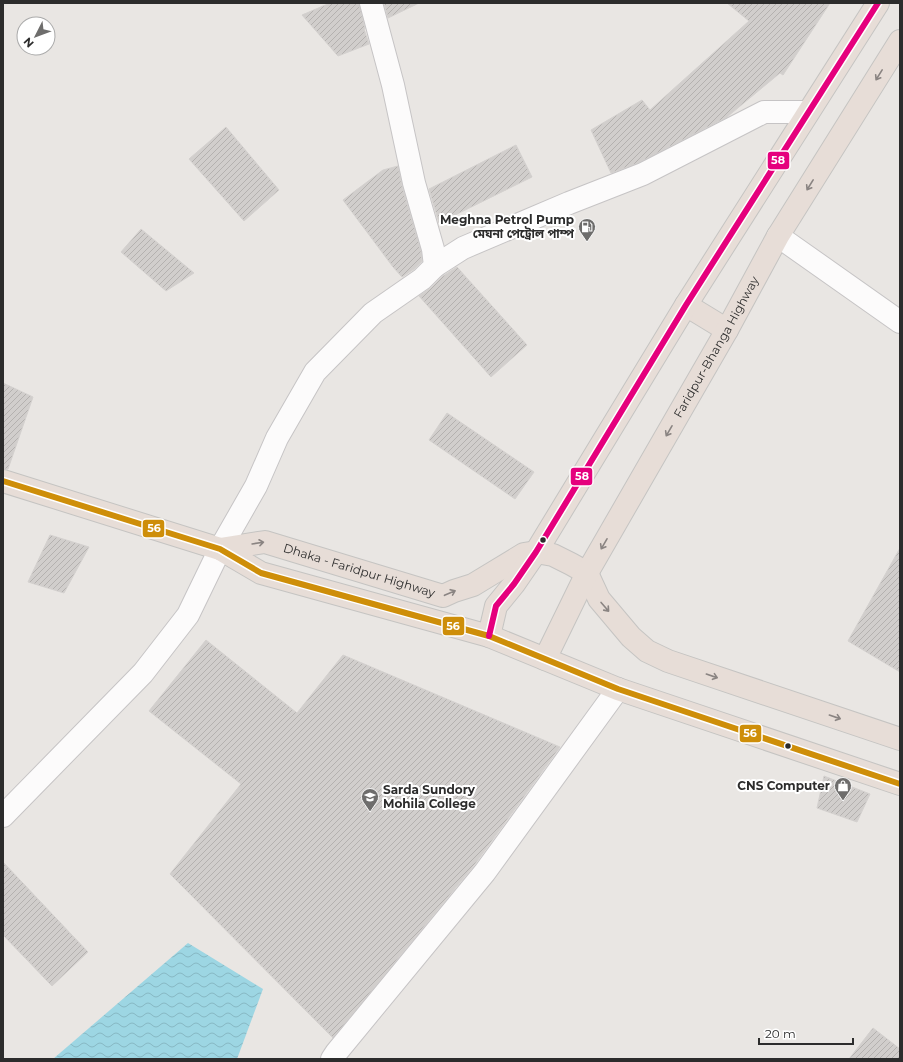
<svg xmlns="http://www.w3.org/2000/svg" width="903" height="1062" font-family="Montserrat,'Noto Sans Bengali',sans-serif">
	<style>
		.water { fill: url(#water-waves) }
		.building { fill: url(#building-hatch); stroke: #d4d1cf }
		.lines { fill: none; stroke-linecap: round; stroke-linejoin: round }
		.street-casing { stroke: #c6c4c5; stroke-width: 24 }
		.highway-casing { stroke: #c5c4c2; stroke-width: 24 }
		.street { stroke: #fcfbfb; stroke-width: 22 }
		.highway { stroke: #e7ddd7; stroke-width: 22 }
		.bus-1-casing { stroke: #fff; stroke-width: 9 }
		.bus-2-casing { stroke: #fff; stroke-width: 9 }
		.bus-1 { stroke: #ce8e09; stroke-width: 6 }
		.bus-2 { stroke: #e5007d; stroke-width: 6 }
		.oneway { stroke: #8a8482 }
		.bus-dot { fill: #2c2c2c; stroke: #fff; stroke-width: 1.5 }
		.labels { text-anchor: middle; stroke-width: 4; stroke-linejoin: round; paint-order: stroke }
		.poi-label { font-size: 12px; font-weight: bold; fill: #2c2c2c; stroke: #fff; text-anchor: end }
		.street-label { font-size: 12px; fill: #2c2c2c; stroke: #fff }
		.line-badge { stroke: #fff; stroke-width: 1.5 }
		.badge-label { font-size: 11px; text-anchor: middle; font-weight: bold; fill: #fff }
	</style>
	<defs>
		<pattern id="water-waves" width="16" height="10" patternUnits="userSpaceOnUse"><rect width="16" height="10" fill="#9dd6e3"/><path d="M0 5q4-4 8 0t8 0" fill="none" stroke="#87b8c3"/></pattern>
		<pattern id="building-hatch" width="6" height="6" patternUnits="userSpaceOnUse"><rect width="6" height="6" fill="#d1cecc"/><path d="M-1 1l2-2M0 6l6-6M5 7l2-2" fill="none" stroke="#b4b1af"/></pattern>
	</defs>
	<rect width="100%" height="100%" fill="#e9e6e3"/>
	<!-- water -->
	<path class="water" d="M188,943L263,989L237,1059H53Z"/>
	<!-- building -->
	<g class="building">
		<path d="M330,3H359L365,29H364L369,44L338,56L302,15Z"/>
		<path d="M384,3H419L388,18Z"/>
		<path d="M727,3H830L783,75L780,73L727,117L638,163L611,173L591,130L642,100L650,110L749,21Z"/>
		<path d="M226,127L279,190L244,221L189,159Z"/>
		<path d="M516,145L532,177L439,223L429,189Z"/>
		<path d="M398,166L402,186L421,251L422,261L414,269L402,277L393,267L343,200L383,170Z"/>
		<path d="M141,229L194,273L166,291L121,252Z"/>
		<path d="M457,267L527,345L491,377L419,296L431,288L443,276Z"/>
		<path d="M3,383L33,397L8,469H3Z"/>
		<path d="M447,413L534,472L515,499L429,440Z"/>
		<path d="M50,535L89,547L64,593L28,582Z"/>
		<path d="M900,548V672L848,641Z"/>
		<path d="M206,640L297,713L343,655L560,747L475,864L333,1038L170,874L241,784L149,711Z"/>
		<path d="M824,776L870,794L857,822L817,808Z"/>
		<path d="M3,862L88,952L52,986L3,935Z"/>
		<path d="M873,1028L900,1049V1059H849Z"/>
	</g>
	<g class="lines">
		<defs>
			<g id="street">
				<path d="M778,236L900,322"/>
				<path d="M435,266L463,248L569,203L643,174L764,112H808"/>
				<path d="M3,816L143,673L188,615L220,549L256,486L277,438L315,372L373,313L422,279L435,266L433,249L414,183L393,85L371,3"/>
				<path d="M332,1059L336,1053L485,872L618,689"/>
			</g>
			<g id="highway">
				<path d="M686,305L727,330"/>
				<path d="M3,481L220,549L261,573L489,636L618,689L900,784"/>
				<path id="s1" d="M220,549L265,542L443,596L454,591L473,585L524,554L536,552L553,555L571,564L587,573L599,599L631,637L647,651L668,661L900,739"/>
				<path d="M489,636L496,606L514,584L536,552L686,305L878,3"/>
				<path id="s2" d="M545,659L587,573L727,330L778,236L900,41"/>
			</g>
		</defs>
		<!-- street casing -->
		<use href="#street" class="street-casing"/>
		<!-- highway casing -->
		<use href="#highway" class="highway-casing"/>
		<!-- street -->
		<use href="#street" class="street"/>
		<!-- highway -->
		<use href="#highway" class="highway"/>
		<defs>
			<path id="bus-1" d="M3,481L220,549L261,573L489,636L618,689L900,784"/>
			<path id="bus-2" d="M489,636L496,606L514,584L536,552L686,305L878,3"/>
		</defs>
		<!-- bus-1 casing -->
		<use href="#bus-1" class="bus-1-casing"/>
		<!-- bus-2 casing -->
		<use href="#bus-2" class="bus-2-casing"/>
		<!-- bus-1 -->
		<use href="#bus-1" class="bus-1"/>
		<!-- bus-2 -->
		<use href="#bus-2" class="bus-2"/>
	</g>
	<!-- one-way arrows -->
	<defs><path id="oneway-shaft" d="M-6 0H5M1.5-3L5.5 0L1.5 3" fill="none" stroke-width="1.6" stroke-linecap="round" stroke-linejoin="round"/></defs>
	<g class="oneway">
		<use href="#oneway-shaft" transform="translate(879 75) rotate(122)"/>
		<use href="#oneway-shaft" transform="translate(810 185) rotate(122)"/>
		<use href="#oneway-shaft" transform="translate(669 431) rotate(120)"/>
		<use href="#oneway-shaft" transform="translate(258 543) rotate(-9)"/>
		<use href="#oneway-shaft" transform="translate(604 544) rotate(120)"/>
		<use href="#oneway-shaft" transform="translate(450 593) rotate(-23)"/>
		<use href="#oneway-shaft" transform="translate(605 607) rotate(49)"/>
		<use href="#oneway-shaft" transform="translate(712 676) rotate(19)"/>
		<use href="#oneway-shaft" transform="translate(835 717) rotate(19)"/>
	</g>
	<!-- icons -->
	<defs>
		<symbol id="fuel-pin" viewBox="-11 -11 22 30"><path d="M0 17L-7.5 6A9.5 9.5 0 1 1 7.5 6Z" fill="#6e6d6c" stroke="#fff"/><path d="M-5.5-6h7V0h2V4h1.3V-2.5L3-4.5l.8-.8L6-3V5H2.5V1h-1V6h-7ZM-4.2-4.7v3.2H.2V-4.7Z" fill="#fff"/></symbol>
		<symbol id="shop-pin" viewBox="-11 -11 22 30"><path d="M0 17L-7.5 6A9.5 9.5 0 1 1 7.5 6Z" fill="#6e6d6c" stroke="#fff"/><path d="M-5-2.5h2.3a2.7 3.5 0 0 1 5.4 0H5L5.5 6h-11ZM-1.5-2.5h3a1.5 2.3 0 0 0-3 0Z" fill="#fff"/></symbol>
		<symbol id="school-pin" viewBox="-11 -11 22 30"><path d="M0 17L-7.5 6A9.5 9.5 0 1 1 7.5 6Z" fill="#6e6d6c" stroke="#fff"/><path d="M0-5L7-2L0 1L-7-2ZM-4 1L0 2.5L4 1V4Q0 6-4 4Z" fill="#fff"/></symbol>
	</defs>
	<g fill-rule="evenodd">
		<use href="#fuel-pin" x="577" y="217" width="20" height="27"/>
		<use href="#shop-pin" x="833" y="776" width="20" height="27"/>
		<use href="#school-pin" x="360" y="787" width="20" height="27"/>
	</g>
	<!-- markers -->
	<g class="bus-dot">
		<circle cx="543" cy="540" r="3.5"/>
		<circle cx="788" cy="746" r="3.5"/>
	</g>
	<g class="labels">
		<!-- poi labels -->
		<g class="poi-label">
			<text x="574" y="224">Meghna Petrol Pump<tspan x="574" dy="14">মেঘনা পেট্রোল পাম্প</tspan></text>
			<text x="830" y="790">CNS Computer</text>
			<text x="383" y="794" text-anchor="start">Sarda Sundory<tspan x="383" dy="14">Mohila College</tspan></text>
		</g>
		<!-- street labels -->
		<g class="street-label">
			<text dy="4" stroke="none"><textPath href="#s2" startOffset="356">Faridpur-Bhanga Highway</textPath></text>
			<text dy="4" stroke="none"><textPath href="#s1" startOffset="144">Dhaka - Faridpur Highway</textPath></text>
		</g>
	</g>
	<g class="line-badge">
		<rect x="767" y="151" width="23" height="19" rx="4" fill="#e5007d"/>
		<rect x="570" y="467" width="23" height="19" rx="4" fill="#e5007d"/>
		<rect x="142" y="519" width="23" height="19" rx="4" fill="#ce8e09"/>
		<rect x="442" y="616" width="23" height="20" rx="4" fill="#ce8e09"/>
		<rect x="739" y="724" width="23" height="19" rx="4" fill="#ce8e09"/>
	</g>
	<g class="badge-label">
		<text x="778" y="164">58</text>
		<text x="582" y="480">58</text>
		<text x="154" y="532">56</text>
		<text x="453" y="630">56</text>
		<text x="750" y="737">56</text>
	</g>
	<!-- border -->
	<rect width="903" height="1062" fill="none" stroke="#2c2c2c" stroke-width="8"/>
	<!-- north arrow -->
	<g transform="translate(36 36) rotate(228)"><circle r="19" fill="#ffffff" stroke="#ababab"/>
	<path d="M0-3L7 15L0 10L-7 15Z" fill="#6e6d6c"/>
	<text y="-6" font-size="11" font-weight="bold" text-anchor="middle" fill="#2c2c2c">N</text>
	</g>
	<!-- scale -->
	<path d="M759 1038v6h94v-6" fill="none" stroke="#2c2c2c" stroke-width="2"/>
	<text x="765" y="1038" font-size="12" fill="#2c2c2c" stroke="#ffffff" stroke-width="3" paint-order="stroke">20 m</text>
</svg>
